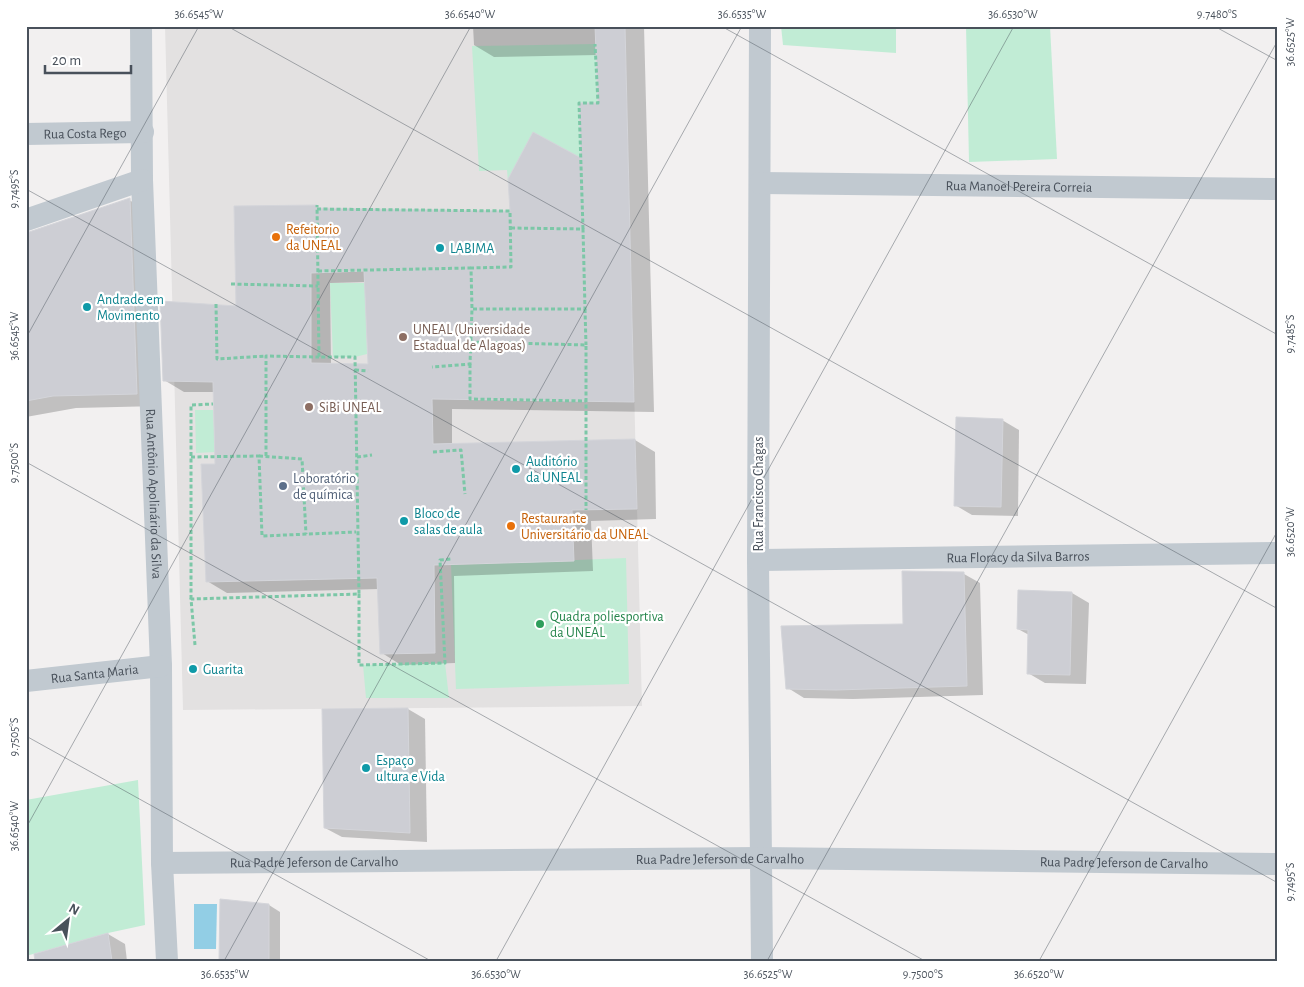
<svg xmlns="http://www.w3.org/2000/svg" width="1304" height="987" font-family="'Alegreya Sans',sans-serif">
	<style>
		.commercial { fill: #fbf7eb }
		.education { fill: #e3e1e1 }
		.green { fill: #c1ecd5 }
		.water { fill: #92cee5 }
		.shadow { fill: #0003; fill-rule: evenodd }
		.building { fill: #cdced4; stroke: #d4d5da; fill-rule: evenodd }
		.lines { fill: none; stroke-linecap: round; stroke-linejoin: round }
		.path { stroke: #7cc7a7; stroke-width: 3; stroke-dasharray: 4 2.5; stroke-linecap: butt }
		.street { stroke: #c1c9d0; stroke-width: 22 }
		.ticks { fill: none; stroke: #49515b; stroke-width: 1; stroke-opacity: 0.45 }
		.food-dot { fill: #e8710a; stroke: #fff; stroke-width: 2 }
		.culture-dot { fill: #0f9aa8; stroke: #fff; stroke-width: 2 }
		.education-dot { fill: #8d6e63; stroke: #fff; stroke-width: 2 }
		.service-dot { fill: #5c6f8a; stroke: #fff; stroke-width: 2 }
		.leisure-dot { fill: #2e9e5b; stroke: #fff; stroke-width: 2 }
		.labels { text-anchor: middle; stroke-width: 4.5; stroke-linejoin: round; paint-order: stroke }
		.street-label { font-size: 14px; fill: #49515b; stroke: #fff }
		.food-label { font-size: 14px; fill: #c56008; stroke: #fff; text-anchor: start }
		.culture-label { font-size: 14px; fill: #0d838f; stroke: #fff; text-anchor: start }
		.education-label { font-size: 14px; fill: #785e54; stroke: #fff; text-anchor: start }
		.service-label { font-size: 14px; fill: #4e5e75; stroke: #fff; text-anchor: start }
		.leisure-label { font-size: 14px; fill: #27864d; stroke: #fff; text-anchor: start }
		.neatline { fill: none; stroke: #49515b; stroke-width: 2 }
		.ticks-label { font-size: 12px; text-anchor: middle; fill: #49515b }
	</style>
	<rect width="100%" height="100%" fill="#f2f0f0"/>
	<!-- commercial -->
	<path class="commercial" d="M815,959L893,960V961L783,960Z"/>
	<!-- education -->
	<path class="education" d="M165,26H625L642,706L183,710Z"/>
	<!-- green -->
	<g class="green">
		<path d="M781,26H896V53L783,45Z"/>
		<path d="M966,26H1050L1057,159L969,162Z"/>
		<path d="M595,44L598,103H579L581,182H508L507,170L479,171L472,46Z"/>
		<path d="M330,283H365L367,354L355,357H333Z"/>
		<path d="M195,410H213L215,452L196,453Z"/>
		<path d="M626,558L629,684L456,689L451,565Z"/>
		<path d="M445,663L449,698H366L363,665Z"/>
		<path d="M138,780L145,925L108,933L26,956V800Z"/>
	</g>
	<!-- water -->
	<path class="water" d="M194,904H217L216,949H194Z"/>
	<!-- shadow -->
	<g class="shadow">
		<path d="M473,26H644L654,412L452,409V444L635,440L655,452L656,519L591,521L593,571L454,576L455,663L401,665L382,653L379,589L227,593L207,581L217,465L214,392H184L164,380L237,307L317,207L321,209L512,212L582,160L599,105L597,55L494,57L474,45ZM366,282L369,365H331L330,283Z"/>
		<path d="M129,200L151,212L159,406L76,408L26,417V233L30,234Z"/>
		<path d="M1002,420L1019,430L1018,516L972,515L955,505Z"/>
		<path d="M964,574L980,583L983,695L853,699L804,698L788,688L904,625Z"/>
		<path d="M1072,593L1089,603L1086,684L1045,683L1028,673L1029,635L1018,629Z"/>
		<path d="M408,709L425,719L427,842L342,837L325,828Z"/>
		<path d="M269,905L280,912V961H221Z"/>
		<path d="M108,934L125,944L127,961H42L40,954Z"/>
	</g>
	<!-- building -->
	<g class="building">
		<path d="M595,26H625L634,402L432,399L433,444L635,439L637,509L572,510L574,561L434,565L435,653L380,654L377,578L206,582L201,464H215L213,382L163,381L160,301L236,306L234,206L317,205V208L510,211L508,179L533,132L581,158L579,103H598ZM364,271L368,364L311,363V273Z"/>
		<path d="M130,198L137,394L53,396L26,401V233Z"/>
		<path d="M956,417L1003,419L1001,507L954,506Z"/>
		<path d="M902,571L964,572L967,686L836,690L786,689L781,626L903,624Z"/>
		<path d="M1018,590L1072,592L1070,675L1027,674L1028,630L1017,629Z"/>
		<path d="M408,708L410,833L324,828L322,709Z"/>
		<path d="M220,899L269,904V961H219Z"/>
		<path d="M108,933L112,961H35L34,954Z"/>
	</g>
	<g class="lines">
		<!-- path -->
		<g class="path">
			<path d="M317,209L510,211L511,267L471,268L472,309L470,364L432,367"/>
			<path d="M583,229L579,103H598L595,44"/>
			<path d="M318,271L471,268"/>
			<path d="M231,284L318,286"/>
			<path d="M216,304L217,359L266,356"/>
			<path d="M473,309H585L583,229L511,228"/>
			<path d="M585,309L586,345"/>
			<path d="M470,342L586,345V510"/>
			<path d="M470,364V399L586,401"/>
			<path d="M355,370L368,371"/>
			<path d="M433,452L461,450L465,494"/>
			<path d="M259,456L302,459L306,534"/>
			<path d="M266,456V356L319,357"/>
			<path d="M191,457L259,456L262,536L356,532"/>
			<path d="M357,457L372,455"/>
			<path d="M359,594V665L445,663L440,560L451,559"/>
			<path d="M191,599V405L213,404"/>
			<path d="M195,645L191,599L359,594L355,357H319L317,205"/>
		</g>
		<!-- street -->
		<g class="street">
			<path id="s1" d="M141,26L142,180L161,666L162,863L167,961"/>
			<path d="M760,26L758,560L762,961"/>
			<path id="s2" d="M26,134L143,132"/>
			<path id="s3" d="M760,183L1278,189"/>
			<path d="M26,220L142,180"/>
			<path id="s4" d="M758,560L1278,553"/>
			<path id="s5" d="M26,681L161,666"/>
			<path id="s6" d="M162,863L760,858L1278,864"/>
		</g>
	</g>
	<!-- ticks -->
	<path class="ticks" d="M227,26L1278,609M721,26L1278,335M1214,26L1278,61M26,189L1278,883M26,338L199,26M26,462L925,961M26,736L431,961M26,828L471,26M224,961L742,26M496,961L1014,26M767,961L1278,40M1039,961L1278,530"/>
	<!-- markers -->
	<g class="food-dot">
		<circle cx="276" cy="237" r="5"/>
		<circle cx="511" cy="526" r="5"/>
	</g>
	<g class="culture-dot">
		<circle cx="440" cy="248" r="5"/>
		<circle cx="87" cy="307" r="5"/>
		<circle cx="516" cy="469" r="5"/>
		<circle cx="404" cy="521" r="5"/>
		<circle cx="193" cy="669" r="5"/>
		<circle cx="366" cy="768" r="5"/>
	</g>
	<g class="education-dot">
		<circle cx="403" cy="337" r="5"/>
		<circle cx="309" cy="407" r="5"/>
	</g>
	<circle class="service-dot" cx="283" cy="486" r="5"/>
	<circle class="leisure-dot" cx="540" cy="624" r="5"/>
	<g class="labels">
		<!-- street labels -->
		<g class="street-label">
			<text dy="5" stroke="none"><textPath href="#s2" startOffset="59">Rua Costa Rego</textPath></text>
			<text dy="5" stroke="none"><textPath href="#s3" startOffset="259">Rua Manoel Pereira Correia</textPath></text>
			<text dy="5" stroke="none"><textPath href="#s1" startOffset="468">Rua Antônio Apolinário da Silva</textPath></text>
			<text transform="translate(758 494) rotate(-90)" y="5">Rua Francisco Chagas</text>
			<text dy="5" stroke="none"><textPath href="#s4" startOffset="260">Rua Floracy da Silva Barros</textPath></text>
			<text dy="5" stroke="none"><textPath href="#s5" startOffset="69">Rua Santa Maria</textPath></text>
			<text dy="5" stroke="none"><textPath href="#s6" startOffset="558">Rua Padre Jeferson de Carvalho</textPath></text>
			<text dy="5" stroke="none"><textPath href="#s6" startOffset="152">Rua Padre Jeferson de Carvalho</textPath></text>
			<text dy="5" stroke="none"><textPath href="#s6" startOffset="962">Rua Padre Jeferson de Carvalho</textPath></text>
		</g>
		<!-- food labels -->
		<g class="food-label">
			<text x="286" y="234">Refeitorio<tspan x="286" dy="16">da UNEAL</tspan></text>
			<text x="521" y="523">Restaurante<tspan x="521" dy="16">Universitário da UNEAL</tspan></text>
		</g>
		<!-- culture labels -->
		<g class="culture-label">
			<text x="450" y="253">LABIMA</text>
			<text x="97" y="304">Andrade em<tspan x="97" dy="16">Movimento</tspan></text>
			<text x="526" y="466">Auditório<tspan x="526" dy="16">da UNEAL</tspan></text>
			<text x="414" y="518">Bloco de<tspan x="414" dy="16">salas de aula</tspan></text>
			<text x="203" y="674">Guarita</text>
			<text x="376" y="765">Espaço<tspan x="376" dy="16">ultura e Vida</tspan></text>
		</g>
		<!-- education labels -->
		<g class="education-label">
			<text x="413" y="334">UNEAL (Universidade<tspan x="413" dy="16">Estadual de Alagoas)</tspan></text>
			<text x="319" y="412">SiBi UNEAL</text>
		</g>
		<!-- service labels -->
		<g class="service-label">
			<text x="293" y="483">Loboratório<tspan x="293" dy="16">de química</tspan></text>
		</g>
		<!-- leisure labels -->
		<g class="leisure-label">
			<text x="550" y="621">Quadra poliesportiva<tspan x="550" dy="16">da UNEAL</tspan></text>
		</g>
	</g>
	<!-- border -->
	<rect width="1304" height="987" fill="none" stroke="#ffffff" stroke-width="55"/>
	<!-- north arrow -->
	<g transform="translate(68 920) rotate(29)" stroke="#ffffff" stroke-width="4" paint-order="stroke">
	<path d="M0-4L9 19L0 12L-9 19Z" fill="#49515b"/>
	<text y="-8" font-size="14" font-weight="bold" text-anchor="middle" fill="#49515b">N</text>
	</g>
	<!-- scale -->
	<path d="M45 65v8h86v-8" fill="none" stroke="#49515b" stroke-width="2.5"/>
	<text x="52" y="65" font-size="15" fill="#49515b" stroke="#ffffff" stroke-width="4" paint-order="stroke">20 m</text>
	<rect x="28" y="28" width="1248" height="932" class="neatline"/>
	<g class="ticks-label">
		<text x="199" y="18">36.6545°W</text>
		<text x="470" y="18">36.6540°W</text>
		<text x="742" y="18">36.6535°W</text>
		<text x="1013" y="18">36.6530°W</text>
		<text x="1217" y="18">9.7480°S</text>
		<text transform="translate(1290 42) rotate(-90)" y="4">36.6525°W</text>
		<text transform="translate(14 189) rotate(-90)" y="4">9.7495°S</text>
		<text transform="translate(1290 334) rotate(-90)" y="4">9.7485°S</text>
		<text transform="translate(14 336) rotate(-90)" y="4">36.6545°W</text>
		<text transform="translate(14 463) rotate(-90)" y="4">9.7500°S</text>
		<text transform="translate(1290 532) rotate(-90)" y="4">36.6520°W</text>
		<text transform="translate(14 737) rotate(-90)" y="4">9.7505°S</text>
		<text transform="translate(14 826) rotate(-90)" y="4">36.6540°W</text>
		<text transform="translate(1290 882) rotate(-90)" y="4">9.7495°S</text>
		<text x="225" y="978">36.6535°W</text>
		<text x="496" y="978">36.6530°W</text>
		<text x="768" y="978">36.6525°W</text>
		<text x="923" y="978">9.7500°S</text>
		<text x="1039" y="978">36.6520°W</text>
	</g>
</svg>
